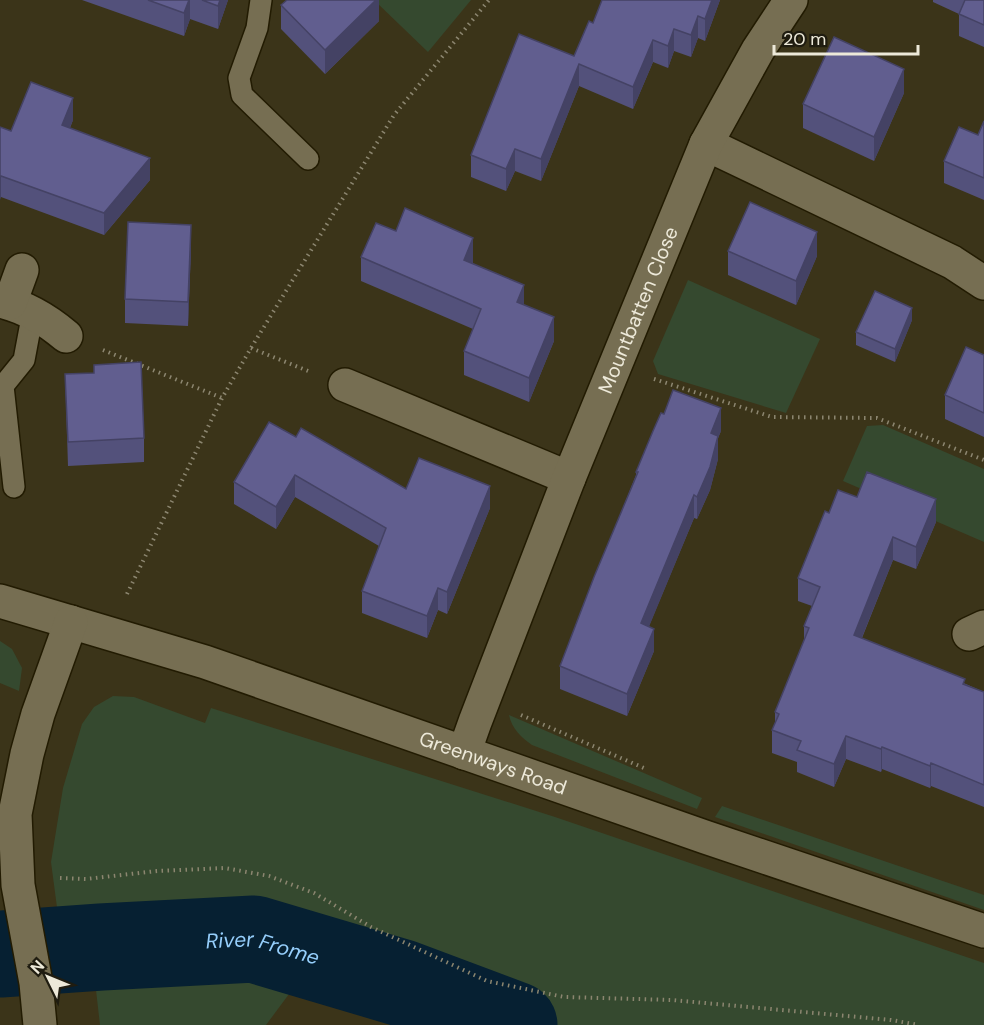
<svg xmlns="http://www.w3.org/2000/svg" width="984" height="1025" font-family="'DM Sans',sans-serif">
	<style>
		.green { fill: #35492f }
		.lines { fill: none; stroke-linecap: round; stroke-linejoin: round }
		.river { stroke: #062032; stroke-width: 87 }
		.service-casing { stroke: #221b02; stroke-width: 24 }
		.minor-casing { stroke: #221b02; stroke-width: 36 }
		.path { stroke: #8c8670; stroke-width: 4; stroke-dasharray: 1.5 4.5; stroke-linecap: butt }
		.service { stroke: #766e52; stroke-width: 21 }
		.minor { stroke: #766e52; stroke-width: 33 }
		.wall { fill: #53517b }
		.shaded-wall { fill: #444264 }
		.building { fill: #615e8f; stroke: #444264; stroke-width: 1.5 }
		.labels { text-anchor: middle; stroke-width: 6; stroke-linejoin: round; paint-order: stroke }
		.street-label { font-size: 20px; fill: #ede9d9; stroke: #1f1c10 }
		.water-label { font-size: 21px; font-style: italic; fill: #95cefb; stroke: #1f1c10 }
	</style>
	<rect width="100%" height="100%" fill="#3b3419"/>
	<!-- green -->
	<g class="green">
		<path d="M374,0H471L428,52Z"/>
		<path d="M688,280L820,339L786,413L658,374L653,361Z"/>
		<path d="M883,425L984,469V542L843,481L867,426Z"/>
		<path d="M0,641L12,649L22,668L19,691L0,683Z"/>
		<path d="M113,696L134,697L205,723L211,708L555,817L984,963V1025H408L295,986L266,1025H100L87,911L58,915L51,862L63,788L82,724L94,707Z"/>
		<path d="M509,715L702,798L697,809L532,745C521,737 512,729 509,715Z"/>
		<path d="M722,806L984,895V910L715,817Z"/>
	</g>
	<g class="lines">
		<!-- river -->
		<path class="river" id="s1" d="M0,954L101,947L254,939L402,983L514,1025"/>
		<defs>
			<g id="service">
				<path d="M261,0L257,28L239,78L242,95L308,159"/>
				<path d="M14,487L3,386L24,360L33,312"/>
			</g>
			<g id="minor">
				<path d="M706,144L952,262L984,283"/>
				<path d="M0,301C26,307 46,319 66,336"/>
				<path d="M10,303L22,270"/>
				<path d="M345,385L569,478"/>
				<path id="s2" d="M0,601L205,662L705,837L984,931"/>
				<path d="M969,634L984,627"/>
				<path id="s3" d="M464,753L475,722L569,478L706,144L758,50L791,0"/>
				<path d="M40,1025L36,983L18,885L15,814L27,754L38,714L71,622"/>
			</g>
		</defs>
		<!-- service casing -->
		<use href="#service" class="service-casing"/>
		<!-- minor casing -->
		<use href="#minor" class="minor-casing"/>
		<!-- path -->
		<g class="path">
			<path d="M251,348L308,371"/>
			<path d="M103,350L222,398"/>
			<path d="M654,379L772,417L877,418L984,460"/>
			<path d="M127,594L222,398L251,348L394,115L489,0"/>
			<path d="M521,715L644,768"/>
			<path d="M60,878L86,879L157,871L225,868L269,876L314,893L371,927L487,981L564,997L672,1000L891,1020L919,1025"/>
		</g>
		<!-- service -->
		<use href="#service" class="service"/>
		<!-- minor -->
		<use href="#minor" class="minor"/>
	</g>
	<!-- wall -->
	<g class="wall">
		<path d="M82,0H228L218,29L190,19L184,36Z"/>
		<path d="M379,0V21L325,74L281,29V5Z"/>
		<path d="M602,0H720L705,41L698,38L691,57L674,51L668,68L653,62L633,109L579,86L541,181L515,171L506,191L471,177V155L574,56L593,23Z"/>
		<path d="M933,0H984V47L959,36V14L933,2Z"/>
		<path d="M904,93L874,161L803,128V104Z"/>
		<path d="M73,120L70,128L150,180L104,235L1,197L0,127L11,131Z"/>
		<path d="M984,121V200L944,183V161L978,135Z"/>
		<path d="M396,231L473,262V264L524,305L554,341L529,402L464,375V351L473,329L361,281V257Z"/>
		<path d="M191,249L188,326L125,323V299Z"/>
		<path d="M728,251L817,256L796,305L728,275Z"/>
		<path d="M912,320L895,362L856,345V332Z"/>
		<path d="M984,355V437L945,419V395Z"/>
		<path d="M65,374L144,438V462L68,466Z"/>
		<path d="M721,431L718,438V459L710,490L697,519L694,518L649,626L654,651L627,716L560,689V666L636,475V472Z"/>
		<path d="M296,437L406,489L490,508L447,614L438,610L427,638L362,613V591L379,546L295,497L276,529L234,504V482Z"/>
		<path d="M857,497L936,522L916,569L893,560L862,638L984,692V807L931,786L930,788L882,769L881,772L846,759L834,787L797,772V762L772,753V730L775,724V712L804,641V626L812,606L798,601V578L829,513Z"/>
	</g>
	<!-- shaded-wall -->
	<g class="shaded-wall">
		<path d="M189,0H190V19L184,36V13Z"/>
		<path d="M220,0H228L218,29V6Z"/>
		<path d="M376,0H379V21L325,74V50Z"/>
		<path d="M712,0H720L705,41V19Z"/>
		<path d="M698,16V38L691,57V35Z"/>
		<path d="M674,29V51L668,68V46Z"/>
		<path d="M653,40V62L633,109V87Z"/>
		<path d="M579,64V86L541,181V159Z"/>
		<path d="M904,69V93L874,161V137Z"/>
		<path d="M73,98V120L62,147V125Z"/>
		<path d="M515,149V171L506,191V169Z"/>
		<path d="M150,158V180L104,235V213Z"/>
		<path d="M1,176V197L0,200V178Z"/>
		<path d="M191,225V249L188,326V302Z"/>
		<path d="M817,232V256L796,305V281Z"/>
		<path d="M473,238V262L464,284V260Z"/>
		<path d="M524,285V309L517,302Z"/>
		<path d="M912,308V320L895,362V349Z"/>
		<path d="M554,317V341L529,402V378Z"/>
		<path d="M721,408V431L718,438V459L710,490L697,519V497L711,433Z"/>
		<path d="M295,475V497L276,529V507Z"/>
		<path d="M490,486V508L447,614V592Z"/>
		<path d="M694,495V518L641,646V623Z"/>
		<path d="M936,499V522L916,569V547Z"/>
		<path d="M893,537V560L854,657V635Z"/>
		<path d="M438,588V610L427,638V616Z"/>
		<path d="M654,629V651L627,716V694Z"/>
		<path d="M846,736V759L834,787V764Z"/>
		<path d="M882,747V769L881,772V749Z"/>
		<path d="M931,763V786L930,788V766Z"/>
	</g>
	<!-- building -->
	<g class="building">
		<path d="M148,0H189L184,13Z"/>
		<path d="M202,0H220L218,6Z"/>
		<path d="M287,0H376L325,50L281,5Z"/>
		<path d="M602,0H712L705,19L698,16L691,35L674,29L668,46L653,40L633,87L579,64L541,159L515,149L506,169L471,155L519,34L574,56L589,21L593,23Z"/>
		<path d="M965,0H984V25L959,14Z"/>
		<path d="M834,37L904,69L874,137L803,104Z"/>
		<path d="M31,82L73,98L62,125L150,158L104,213L1,176L0,178V127L11,131Z"/>
		<path d="M984,121V178L944,161L959,127L978,135Z"/>
		<path d="M750,202L817,232L796,281L728,251Z"/>
		<path d="M405,208L473,238L464,260L524,285L517,302L554,317L529,378L464,351L481,309L361,257L376,223L396,231Z"/>
		<path d="M128,222L191,225L188,302L125,299Z"/>
		<path d="M875,291L912,308L895,349L856,332Z"/>
		<path d="M966,347L984,355V413L945,395Z"/>
		<path d="M141,362L144,438L68,442L65,374L94,373V365Z"/>
		<path d="M673,390L721,408L711,433L718,436L710,467L697,497L694,495L641,623L654,629L627,694L560,666L594,577L638,472H636L653,431L661,413L664,414Z"/>
		<path d="M269,422L296,437L301,428L406,489L419,458L490,486L447,592L438,588L427,616L362,591L386,528L295,475L276,507L234,482Z"/>
		<path d="M867,472L936,499L916,547L893,537L854,635L965,679L963,684L984,692V785L931,763L930,766L882,747L881,749L846,736L834,764L797,750L801,741L772,730L779,714L775,712L809,628L804,626L820,587L798,578L825,511L829,513L838,490L857,497Z"/>
	</g>
	<g class="labels">
		<!-- street labels -->
		<g class="street-label">
			<text dy="7" stroke="none"><textPath href="#s3" startOffset="476">Mountbatten Close</textPath></text>
			<text dy="7" stroke="none"><textPath href="#s2" startOffset="519">Greenways Road</textPath></text>
		</g>
		<!-- water labels -->
		<g class="water-label">
			<text dy="7" stroke="none"><textPath href="#s1" startOffset="264">River Frome</textPath></text>
		</g>
	</g>
	<!-- north arrow -->
	<g transform="translate(48 977) rotate(313)" stroke="#1f1c10" stroke-width="4.5" paint-order="stroke">
	<path d="M0-4.5L10 22L0 15L-10 22Z" fill="#ede9d9"/>
	<text y="-9" font-size="16" font-weight="bold" text-anchor="middle" fill="#ede9d9">N</text>
	</g>
	<!-- scale -->
	<path d="M774 45v9h144v-9" fill="none" stroke="#ede9d9" stroke-width="3"/>
	<text x="783" y="45" font-size="18" fill="#ede9d9" stroke="#1f1c10" stroke-width="4.5" paint-order="stroke">20 m</text>
</svg>
